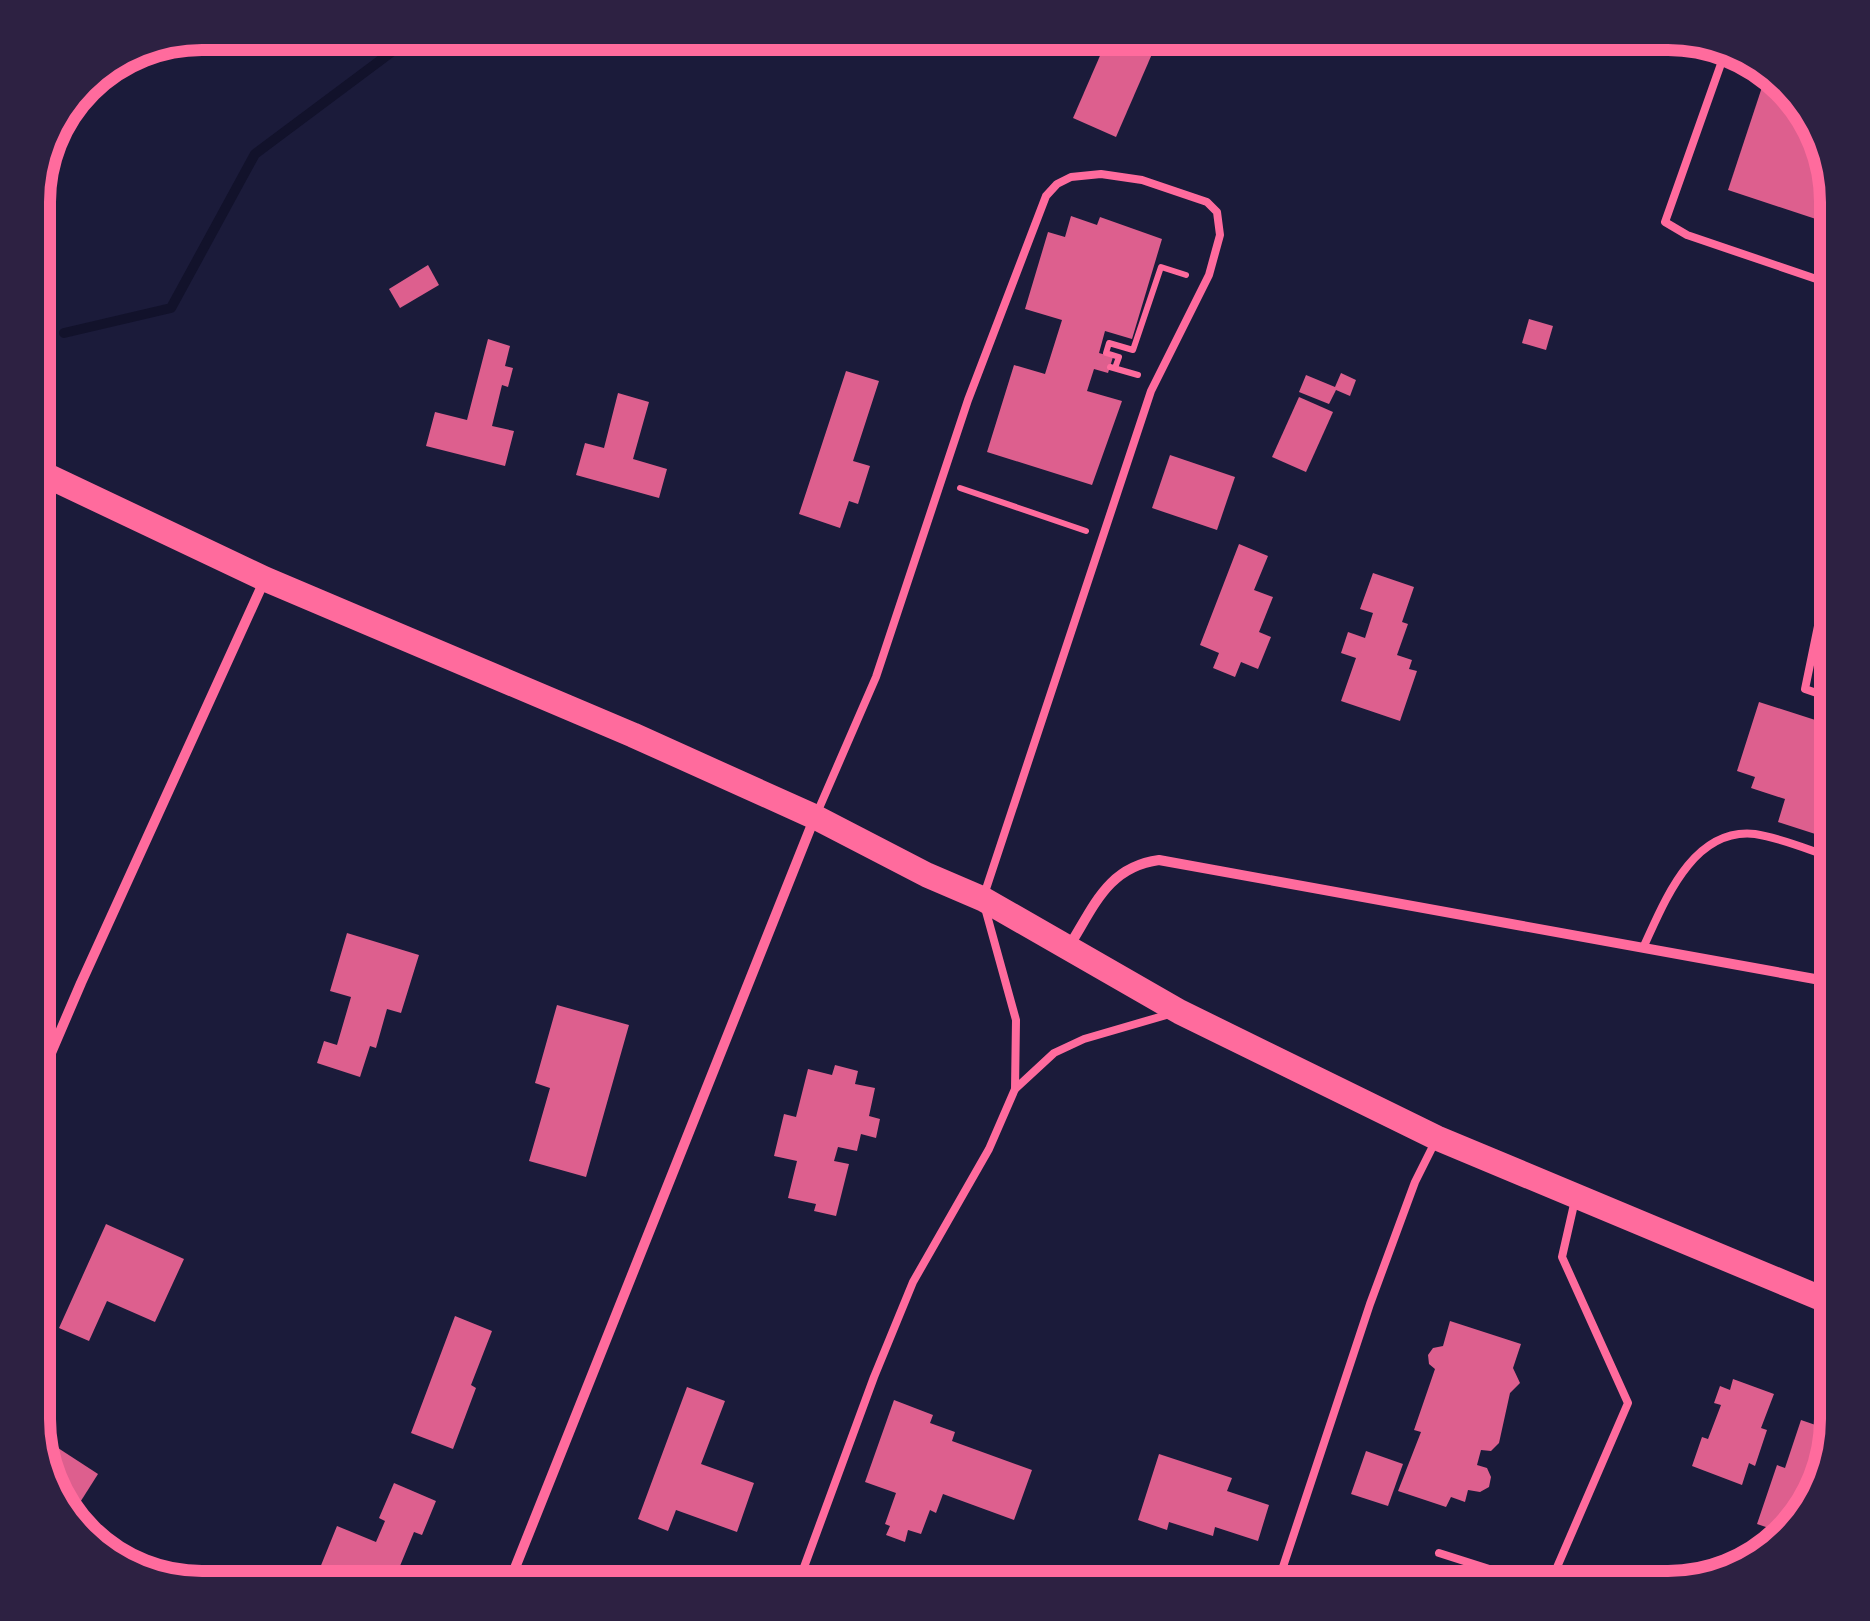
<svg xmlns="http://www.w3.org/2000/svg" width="1870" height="1621" font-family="'Fira Sans Condensed',sans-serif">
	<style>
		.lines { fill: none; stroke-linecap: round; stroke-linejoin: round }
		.stream { stroke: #12122b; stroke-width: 10 }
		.building { fill: #dd5f8e }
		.path { stroke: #ff6b9d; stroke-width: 6 }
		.service { stroke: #ff6b9d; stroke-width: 8 }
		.minor { stroke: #ff6b9d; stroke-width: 10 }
		.primary { stroke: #ff6b9d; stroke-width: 25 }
		.rim { fill: none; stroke: #ff6b9d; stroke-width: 12 }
	</style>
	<rect width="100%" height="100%" fill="#1b1b3a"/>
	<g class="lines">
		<!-- stream -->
		<path class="stream" d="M64,333L171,308L255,154L417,33"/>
	</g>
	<!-- building -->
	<g class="building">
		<path d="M1109,35L1152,54L1116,137L1073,118Z"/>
		<path d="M1768,69L1787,82L1824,137L1838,202L1837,226L1728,190Z"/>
		<path d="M1071,216L1097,225L1100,217L1162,239L1132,339L1105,331L1099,353L1113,357L1108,373L1094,369L1087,391L1122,401L1092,485L987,452L1014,365L1045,374L1062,320L1025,309L1048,232L1065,237Z"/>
		<path d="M428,265L439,285L400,308L389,289Z"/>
		<path d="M1529,319L1553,326L1546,350L1522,343Z"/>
		<path d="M488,339L510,346L505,366L513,368L508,387L502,385L492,426L514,431L505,466L426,446L435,412L467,420Z"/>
		<path d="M846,371L879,381L853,461L870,466L858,504L849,501L840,528L799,514Z"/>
		<path d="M1341,373L1356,380L1350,396L1336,390L1329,404L1299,392L1306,375L1335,387Z"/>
		<path d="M618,393L649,402L633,459L667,469L659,498L576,475L585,443L604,448Z"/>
		<path d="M1299,397L1333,412L1306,472L1272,457Z"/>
		<path d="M1170,455L1235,477L1217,530L1152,508Z"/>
		<path d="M1239,544L1268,556L1254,590L1273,597L1259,632L1271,637L1258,669L1241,662L1235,677L1213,668L1219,653L1200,645Z"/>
		<path d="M1373,573L1414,587L1402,622L1408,624L1397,655L1412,660L1409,669L1417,671L1400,721L1341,701L1356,658L1341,653L1348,632L1365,638L1373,613L1360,609Z"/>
		<path d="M1759,702L1837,727V841L1778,822L1785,799L1751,788L1755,777L1737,771Z"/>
		<path d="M347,933L419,955L401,1013L387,1009L376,1048L370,1046L360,1077L317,1063L324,1041L337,1045L351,997L330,991Z"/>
		<path d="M557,1005L629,1025L586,1177L529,1161L550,1088L535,1083Z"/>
		<path d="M835,1065L858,1071L855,1084L875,1088L869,1116L880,1119L876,1138L861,1134L857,1151L838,1147L834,1161L849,1164L836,1216L814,1211L816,1204L788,1198L797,1161L774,1156L784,1114L796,1117L808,1069L832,1075Z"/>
		<path d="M106,1224L184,1259L155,1322L107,1301L89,1341L59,1328Z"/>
		<path d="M455,1316L492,1331L471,1385L476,1388L453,1449L411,1433Z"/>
		<path d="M1450,1321L1521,1344L1513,1368L1520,1383L1510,1393L1499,1443L1491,1451L1481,1450L1477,1465L1487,1468L1491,1477L1489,1487L1480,1492L1468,1490L1465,1502L1451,1497L1446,1507L1398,1491L1421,1432L1414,1430L1435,1369L1429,1364L1428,1355L1433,1348L1443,1346Z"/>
		<path d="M1733,1379L1774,1394L1761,1428L1767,1430L1755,1466L1749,1463L1742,1485L1692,1466L1702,1437L1708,1439L1721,1405L1714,1403L1720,1386L1730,1390Z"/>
		<path d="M687,1387L725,1401L701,1464L754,1483L737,1532L676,1510L668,1531L638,1519Z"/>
		<path d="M894,1400L933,1415L930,1423L955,1432L952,1441L1032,1470L1014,1520L943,1494L936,1513L930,1510L921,1534L908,1530L905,1542L886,1535L890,1526L885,1524L896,1493L865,1482Z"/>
		<path d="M1801,1420L1836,1432L1790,1535L1757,1524L1777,1465L1785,1468Z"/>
		<path d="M38,1435L98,1474L72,1515L37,1438Z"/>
		<path d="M1366,1451L1403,1464L1388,1506L1351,1494Z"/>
		<path d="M1159,1454L1232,1478L1227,1491L1269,1505L1258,1541L1215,1527L1213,1536L1169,1522L1167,1530L1138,1520Z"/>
		<path d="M394,1483L436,1501L422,1535L414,1532L395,1578L402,1581L399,1588H322L313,1585L337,1526L376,1542L385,1521L379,1518Z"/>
	</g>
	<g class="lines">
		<!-- path -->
		<g class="path">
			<path d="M1110,367L1138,375"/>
			<path d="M1115,368L1119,357L1106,353L1109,343L1133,350L1161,267L1186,275"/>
			<path d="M960,488L1086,531"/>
		</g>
		<!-- service -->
		<g class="service">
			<path d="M1728,44L1665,222L1687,235L1837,286"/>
			<path d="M1837,700L1805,689L1818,626L1837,586"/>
			<path d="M817,813L876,677L968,400L1046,196L1057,184L1071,177L1101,174L1142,180L1207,202L1217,212L1220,235L1209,275L1151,391L984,895"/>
			<path d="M985,908L1016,1020L1015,1089L1054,1053L1084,1039L1170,1014"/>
			<path d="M1643,948C1664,903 1692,827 1755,834C1782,838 1811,851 1837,859"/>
			<path d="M1439,1553L1549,1588"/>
			<path d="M800,1578L874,1377L913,1282L989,1149L1015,1089"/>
			<path d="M1276,1588L1370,1304L1415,1182L1435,1142"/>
			<path d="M1548,1588L1628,1403L1562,1257L1575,1200"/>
		</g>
		<!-- minor -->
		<g class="minor">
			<path d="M1068,948C1094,907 1107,867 1159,860L1837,983"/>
			<path d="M33,1095L81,983L265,579"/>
			<path d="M507,1588L814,819"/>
		</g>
		<!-- primary -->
		<path class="primary" d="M33,469L265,579L633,735L815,817L927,875L983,899L1180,1012L1437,1138L1837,1305"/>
	</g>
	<!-- crop -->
	<path d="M0 0H1870V1621H0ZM202 50H1668A152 152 0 0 1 1820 202V1419A152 152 0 0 1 1668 1571H202A152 152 0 0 1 50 1419V202A152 152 0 0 1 202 50Z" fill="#2d2142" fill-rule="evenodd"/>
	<path class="rim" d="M202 50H1668A152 152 0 0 1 1820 202V1419A152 152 0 0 1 1668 1571H202A152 152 0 0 1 50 1419V202A152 152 0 0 1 202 50Z"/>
</svg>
